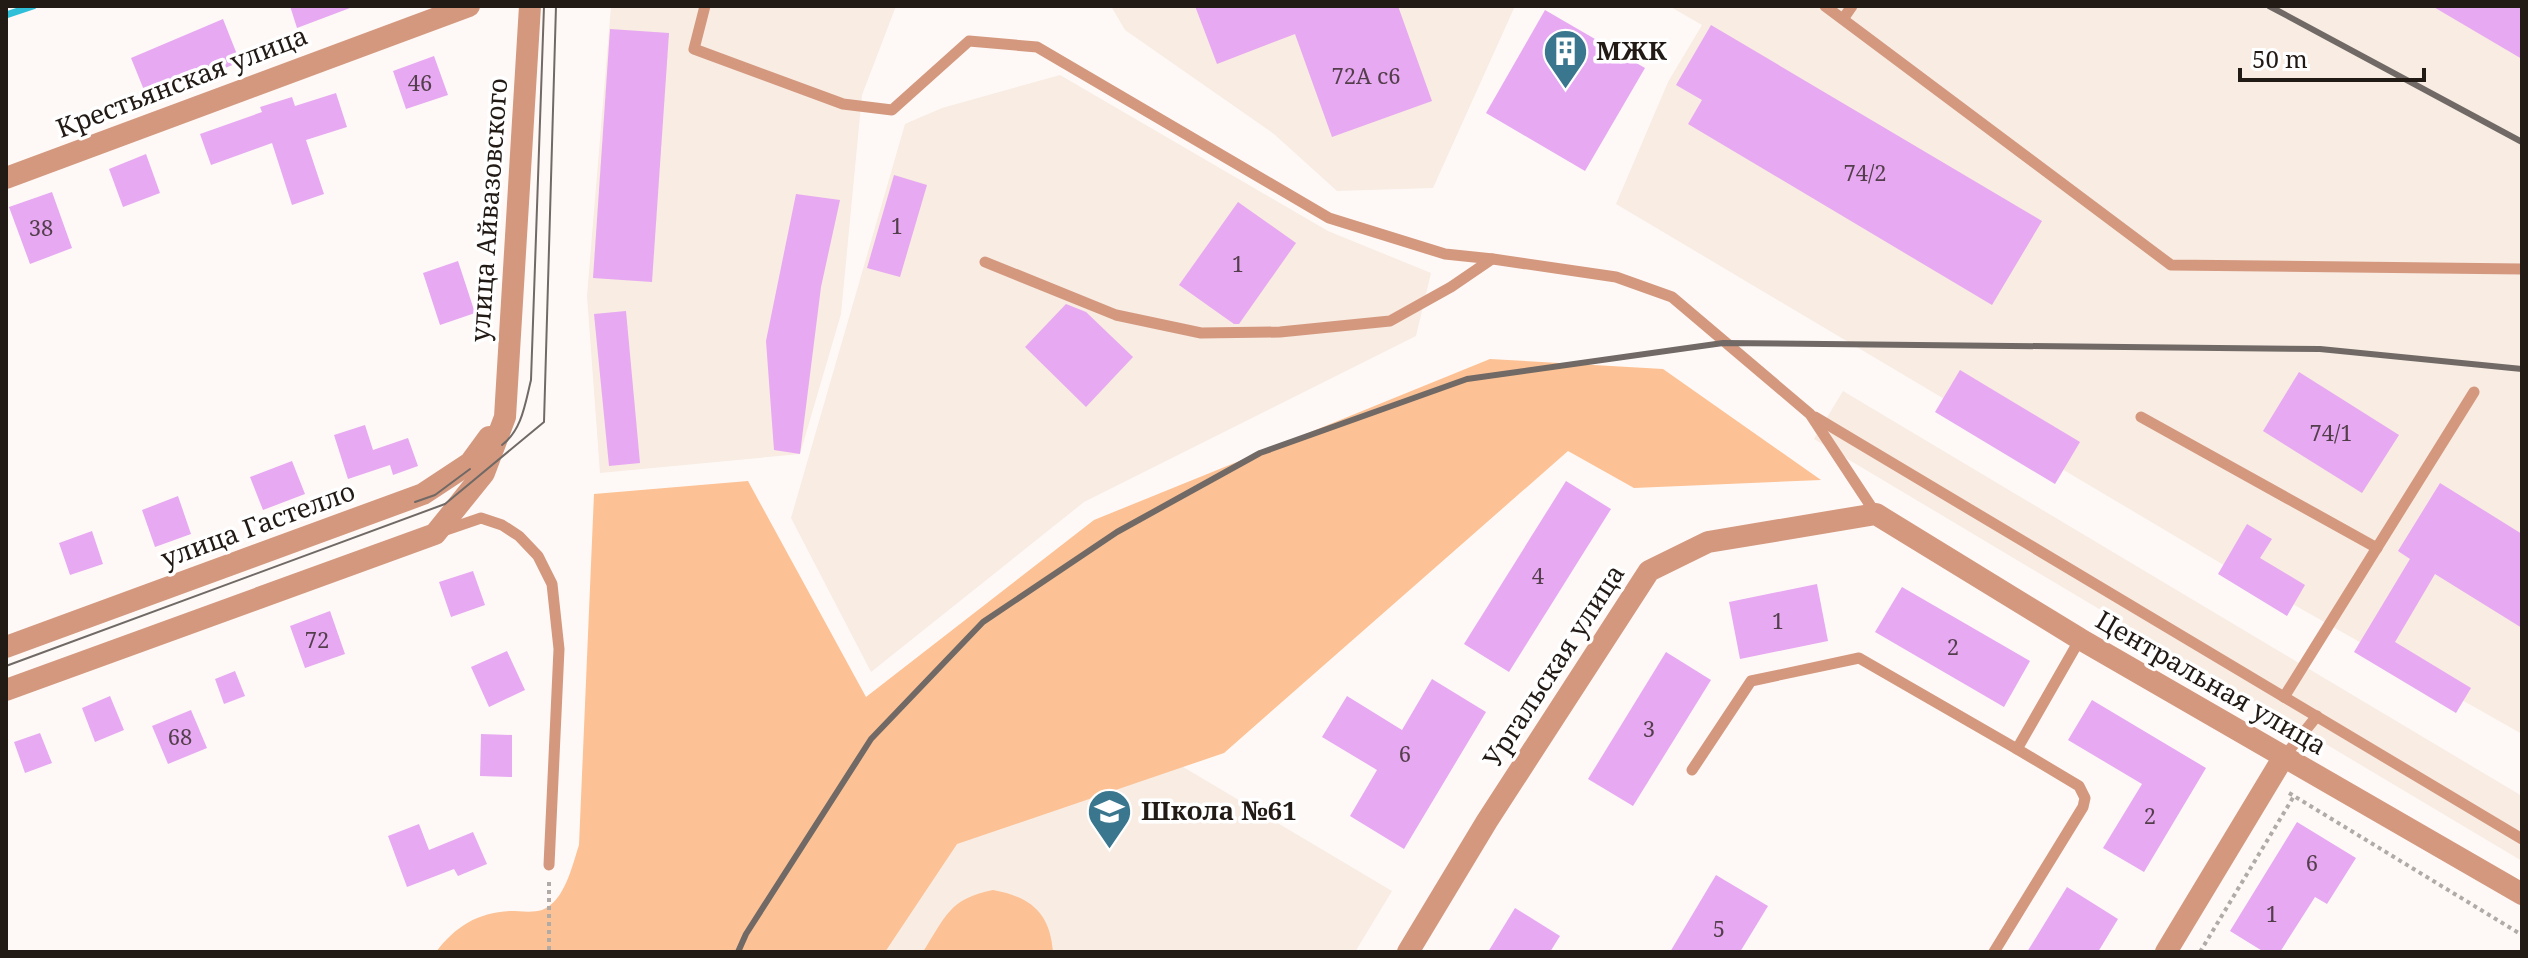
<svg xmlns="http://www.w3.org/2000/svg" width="2528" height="958" font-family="'Noto Serif',serif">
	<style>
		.built { fill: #f8ece3 }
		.green { fill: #fcc194 }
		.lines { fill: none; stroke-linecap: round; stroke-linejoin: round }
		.stream { stroke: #2fbfd8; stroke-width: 7 }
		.building { fill: #e7a9f1 }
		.path { stroke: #b1aba8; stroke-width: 4; stroke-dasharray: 4 4; stroke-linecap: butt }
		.service { stroke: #d4987f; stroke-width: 11 }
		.minor { stroke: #d4987f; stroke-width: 22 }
		.tertiary { stroke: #d4987f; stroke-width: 22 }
		.tram { stroke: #706965; stroke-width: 2 }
		.rail { stroke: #706965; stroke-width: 6 }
		.labels { text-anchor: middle; stroke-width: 7; stroke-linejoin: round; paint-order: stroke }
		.number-label { font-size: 22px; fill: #533e4c }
		.poi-label { font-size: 26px; font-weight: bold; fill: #221a15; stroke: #fff; text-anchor: start }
		.street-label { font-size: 26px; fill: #221a15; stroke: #fff }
	</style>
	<rect width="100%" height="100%" fill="#fef9f6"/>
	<!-- built -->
	<g class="built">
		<path d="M611,6H896L862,95L841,314L800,454L600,473L587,296Z"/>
		<path d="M1111,6H1515L1433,188L1337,191L1274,134L1125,30Z"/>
		<path d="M1669,6H2522V734L2222,564L1616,204L1668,82L1702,25Z"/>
		<path d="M1060,75L1328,231L1431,273L1416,336L1084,502L871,672L791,518L905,124L942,108Z"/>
		<path d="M1843,391L2522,796V861L1814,439Z"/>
		<path d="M1099,717L1392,891L1355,952H837L920,809Z"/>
	</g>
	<!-- green -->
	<g class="green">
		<path d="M1490,359L1663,369L1821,480L1634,488L1568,451L1224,753L957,844L885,952H436C456,926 477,913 510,911C519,911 533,913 542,910C565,901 572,866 579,845L594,494L748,481L866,697L1094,520Z"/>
		<path d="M993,890C1031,897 1050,913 1053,952H923C946,916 949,899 993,890Z"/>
	</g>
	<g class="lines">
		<!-- stream -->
		<path class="stream" d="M6,15L33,6"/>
	</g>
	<!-- building -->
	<g class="building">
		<path d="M290,6H350V8L297,28Z"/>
		<path d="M1195,6H1398L1432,101L1332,137L1295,34L1217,64Z"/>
		<path d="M2432,6H2522V59Z"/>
		<path d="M1545,10L1645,68L1585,171L1486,113Z"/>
		<path d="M223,19L240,62L210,74L209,70L146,95L131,58Z"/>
		<path d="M1711,25L2042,221L1992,305L1688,124L1702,100L1676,85Z"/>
		<path d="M610,29L669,33L652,282L593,278Z"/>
		<path d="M434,56L448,95L406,109L393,71Z"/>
		<path d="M336,93L347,127L306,140L324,194L292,205L272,143L211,165L200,134L262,112L260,107L292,97L295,106Z"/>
		<path d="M146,154L160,193L123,207L109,169Z"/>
		<path d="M894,175L927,185L900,277L867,268Z"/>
		<path d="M52,192L72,248L30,264L9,207Z"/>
		<path d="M796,194L840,200L821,287L800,454L774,450L766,341Z"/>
		<path d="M1238,202L1296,243L1239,324H1234L1179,285Z"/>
		<path d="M458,261L475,313L440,325L423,273Z"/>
		<path d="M1066,304L1086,312L1133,357L1086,407L1025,347Z"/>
		<path d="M626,311L640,463L609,466L594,314Z"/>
		<path d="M1960,370L2080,442L2055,484L1935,412Z"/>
		<path d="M2299,372L2399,435L2362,493L2263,431Z"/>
		<path d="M365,425L373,450L408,438L418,466L393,475L390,465L348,479L334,435Z"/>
		<path d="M292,461L305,494L263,510L250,477Z"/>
		<path d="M1566,481L1611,509L1509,672L1464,644Z"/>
		<path d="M2440,483L2522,534V628L2435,574L2395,642L2471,688L2456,713L2354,652L2410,559L2398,551Z"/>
		<path d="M178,496L191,534L155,547L142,510Z"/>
		<path d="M2247,524L2272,539L2260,558L2305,585L2287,616L2218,574Z"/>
		<path d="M92,531L103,564L70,575L59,543Z"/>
		<path d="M473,571L485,605L451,617L439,582Z"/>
		<path d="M1817,584L1828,641L1740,659L1729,602Z"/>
		<path d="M1902,587L2030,661L2004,707L1875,632Z"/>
		<path d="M330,611L345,654L305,668L290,626Z"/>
		<path d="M507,651L525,690L489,707L471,667Z"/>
		<path d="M1666,652L1711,680L1633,806L1588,779Z"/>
		<path d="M235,671L245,696L224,704L215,679Z"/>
		<path d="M1432,679L1486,712L1404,849L1350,816L1377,770L1322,737L1347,696L1402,730Z"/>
		<path d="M110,696L124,730L95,742L82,708Z"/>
		<path d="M2092,700L2206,768L2144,872L2103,848L2142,784L2068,740Z"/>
		<path d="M191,710L207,748L168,764L152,726Z"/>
		<path d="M40,733L52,763L25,773L14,742Z"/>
		<path d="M481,734L512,735V777L480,776Z"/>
		<path d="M2297,822L2356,858L2327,904L2315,897L2280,952H2264L2230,931Z"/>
		<path d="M419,824L429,850L473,832L487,864L458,876L454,869L407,887L388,836Z"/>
		<path d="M1716,875L1768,906L1740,952H1670Z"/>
		<path d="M2067,887L2118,919L2098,952H2027Z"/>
		<path d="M1515,908L1560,936L1550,952H1488Z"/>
	</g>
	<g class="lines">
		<!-- path -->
		<g class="path">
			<path d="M2289,793L2522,935"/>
			<path d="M549,882V952"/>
			<path d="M2200,952L2294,796"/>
		</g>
		<!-- service -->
		<g class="service">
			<path d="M705,6L694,49L843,104L892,110L969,41L1037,47L1329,218L1445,254L1493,259L1616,277L1672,297L1810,414L1876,514"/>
			<path d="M1825,6L2171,265L2522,269"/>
			<path d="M1843,19L1852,6"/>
			<path d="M985,262L1116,315L1201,333L1280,332L1390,321L1451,287L1492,259"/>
			<path d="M1815,417L2522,839"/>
			<path d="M2141,417L2377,548"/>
			<path d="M443,531L481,518L502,525L519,536L538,556L552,584L559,649L549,865"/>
			<path d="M2284,697L2474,392"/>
			<path d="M2283,758L2317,716"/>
			<path d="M1692,770L1751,681L1859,658L2017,749"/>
			<path d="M1994,952L2083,807L2085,798L2079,786L2017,749L2080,639"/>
		</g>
		<!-- minor -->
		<g class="minor">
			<path d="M6,178L469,6"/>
			<path d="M1408,952L1487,821L1649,571L1708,542L1876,514L2080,639L2522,894"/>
			<path d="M2166,952L2283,758"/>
		</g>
		<!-- tertiary -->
		<g class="tertiary">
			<path d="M6,647L423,494L470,463L489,437"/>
			<path d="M6,690L435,534L484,473L505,417L530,6"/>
		</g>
		<!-- tram -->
		<g class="tram">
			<path d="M502,445C522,430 525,404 531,380L544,6"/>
			<path d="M415,502L435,495L470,469"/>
			<path d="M6,666L445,504L544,422L556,6"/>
		</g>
		<!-- rail -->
		<g class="rail">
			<path d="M2269,6L2522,142"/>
			<path d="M738,952L746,934L871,739L983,622L1117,532L1260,453L1467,379L1723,343L2320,349L2522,369"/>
		</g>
	</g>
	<!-- icons -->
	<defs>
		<symbol id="building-pin" viewBox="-11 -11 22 30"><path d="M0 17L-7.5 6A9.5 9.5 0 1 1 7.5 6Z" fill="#3a768d" stroke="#fff"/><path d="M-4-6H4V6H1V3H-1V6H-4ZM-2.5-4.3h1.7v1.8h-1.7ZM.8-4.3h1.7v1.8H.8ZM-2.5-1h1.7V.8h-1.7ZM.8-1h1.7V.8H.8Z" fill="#fff"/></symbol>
		<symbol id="school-pin" viewBox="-11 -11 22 30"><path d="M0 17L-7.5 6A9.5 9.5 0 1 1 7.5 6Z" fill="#3a768d" stroke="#fff"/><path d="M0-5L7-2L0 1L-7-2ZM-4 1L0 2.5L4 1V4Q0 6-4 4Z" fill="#fff"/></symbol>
	</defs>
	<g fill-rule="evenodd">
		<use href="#building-pin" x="1540" y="26" width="51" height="69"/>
		<use href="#school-pin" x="1084" y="786" width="51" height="69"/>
	</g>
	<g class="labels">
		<!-- number labels -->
		<g class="number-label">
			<text x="1366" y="84">72А с6</text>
			<text x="420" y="91">46</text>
			<text x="1865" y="181">74/2</text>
			<text x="897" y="234">1</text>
			<text x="41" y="236">38</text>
			<text x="1238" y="272">1</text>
			<text x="2331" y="441">74/1</text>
			<text x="1538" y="584">4</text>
			<text x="1778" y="629">1</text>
			<text x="317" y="648">72</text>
			<text x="1953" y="655">2</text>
			<text x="1649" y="737">3</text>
			<text x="180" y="745">68</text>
			<text x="1405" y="762">6</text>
			<text x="2150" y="824">2</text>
			<text x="2312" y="871">6</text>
			<text x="2272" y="922">1</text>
			<text x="1719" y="937">5</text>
		</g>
		<!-- poi labels -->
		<g class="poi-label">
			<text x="1596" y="60">МЖК</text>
			<text x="1141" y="820">Школа №61</text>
		</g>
		<!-- street labels -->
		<g class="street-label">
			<text transform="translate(182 82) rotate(-21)" y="9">Крестьянская улица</text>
			<text transform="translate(489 210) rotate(-86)" y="9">улица Айвазовского</text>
			<text transform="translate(258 525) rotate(-20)" y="9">улица Гастелло</text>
			<text transform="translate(1554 666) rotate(-57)" y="9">Ургальская улица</text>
			<text transform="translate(2211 683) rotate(30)" y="9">Центральная улица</text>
		</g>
	</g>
	<!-- border -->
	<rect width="2528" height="958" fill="none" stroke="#221a15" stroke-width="16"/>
	<!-- scale -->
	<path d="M2240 68v12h184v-12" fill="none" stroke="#221a15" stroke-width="4"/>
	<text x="2252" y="68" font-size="24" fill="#221a15" stroke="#ffffff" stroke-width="6" paint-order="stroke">50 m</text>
</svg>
